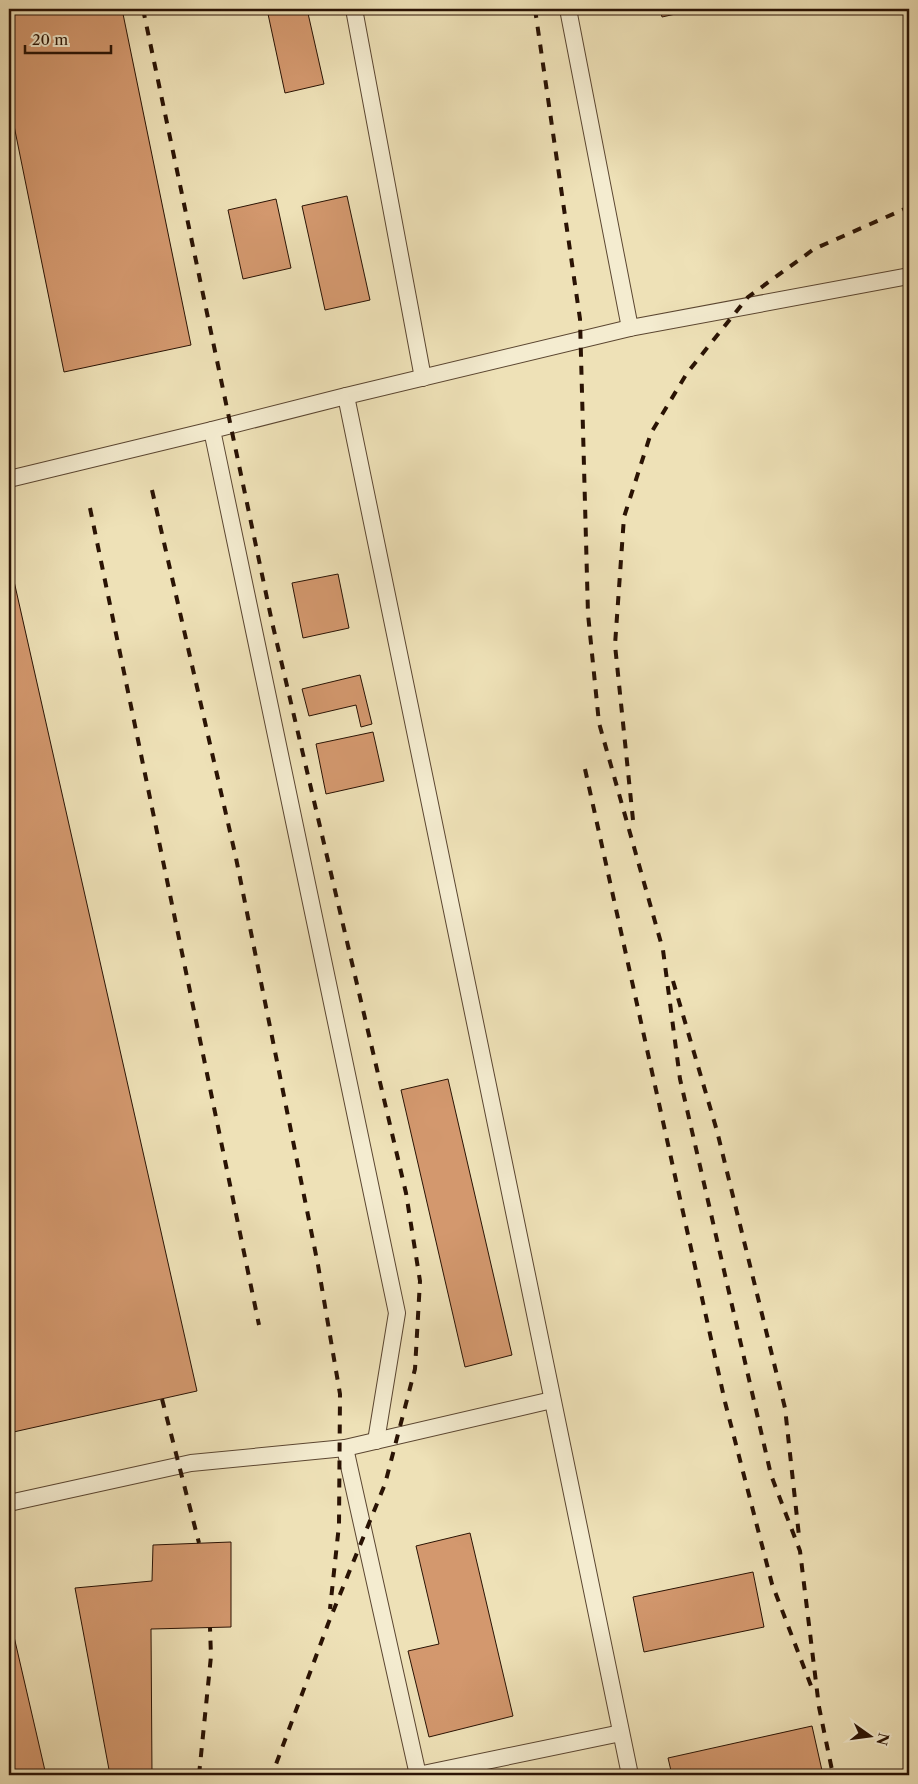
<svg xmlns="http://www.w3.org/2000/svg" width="918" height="1784" font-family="'Libre Caslon Text',serif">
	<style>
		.building { fill: #d3986e; stroke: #2a1304 }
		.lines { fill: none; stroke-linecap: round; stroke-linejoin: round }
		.lane-casing { stroke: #5b4631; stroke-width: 18 }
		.lane { stroke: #f4ecd0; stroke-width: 16 }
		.rail { stroke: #2a1304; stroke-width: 4; stroke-dasharray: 9 9; stroke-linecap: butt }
	</style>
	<rect width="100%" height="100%" fill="#eee1b7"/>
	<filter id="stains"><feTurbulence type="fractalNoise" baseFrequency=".004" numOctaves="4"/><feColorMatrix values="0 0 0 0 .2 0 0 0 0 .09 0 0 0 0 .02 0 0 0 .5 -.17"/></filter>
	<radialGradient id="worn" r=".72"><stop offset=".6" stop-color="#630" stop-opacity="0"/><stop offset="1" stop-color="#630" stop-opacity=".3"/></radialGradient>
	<!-- building -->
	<g class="building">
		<path d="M9,9H122L191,345L64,372L9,101Z"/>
		<path d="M293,9H307L324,84L285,93L268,14Z"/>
		<path d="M660,9H698L662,17Z"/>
		<path d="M347,196L370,300L325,310L302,206Z"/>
		<path d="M276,199L291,268L243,279L228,210Z"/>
		<path d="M9,559L197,1391L9,1433Z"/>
		<path d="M338,574L349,628L303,638L292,583Z"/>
		<path d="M360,675L372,724L361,727L356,705L309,716L302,689Z"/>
		<path d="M373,732L384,781L326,794L316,744Z"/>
		<path d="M448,1079L512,1355L465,1367L401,1090Z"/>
		<path d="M470,1533L513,1716L429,1737L408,1651L439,1644L416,1546Z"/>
		<path d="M231,1542V1627L151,1629L152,1775H110L75,1588L152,1581L153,1545Z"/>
		<path d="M753,1572L764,1627L644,1652L633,1597Z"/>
		<path d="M9,1615L46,1775H9Z"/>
		<path d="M812,1726L823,1775H672L668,1758Z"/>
	</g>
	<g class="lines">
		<defs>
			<g id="lane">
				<path d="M354,9L423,378"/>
				<path d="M568,9L630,328L909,276"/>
				<path d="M346,396L212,430L397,1313L376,1441"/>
				<path d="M9,479L212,430"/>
				<path d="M9,1503L191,1463L345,1448"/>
				<path d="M418,1775L345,1448L552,1400"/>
				<path d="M418,1775L621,1733"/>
				<path d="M630,1775L346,396L630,328"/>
			</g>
		</defs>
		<!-- lane casing -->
		<use href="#lane" class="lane-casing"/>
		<!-- lane -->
		<use href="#lane" class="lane"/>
		<!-- rail -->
		<g class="rail">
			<path d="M143,9L272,622L406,1193L420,1281L415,1369L385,1484L328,1624L272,1775"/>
			<path d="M535,9L580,319L588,614L599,723L663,950L680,1079L771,1475L800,1551L819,1707L833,1775"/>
			<path d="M152,490L236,858L318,1265L340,1394L339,1525L330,1609"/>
			<path d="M90,508L259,1325"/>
			<path d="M585,769L725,1402L772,1584L813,1691"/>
			<path d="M633,820L615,645L624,517L651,433L687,373L748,297L814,249L909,207"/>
			<path d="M673,981L717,1131L785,1408L799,1536"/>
			<path d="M162,1399L199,1543"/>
			<path d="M199,1775L211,1656L210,1628"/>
		</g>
	</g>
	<!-- margin -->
	<rect width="918" height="1784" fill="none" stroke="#eee1b7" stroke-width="30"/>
	<rect x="10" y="10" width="898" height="1764" fill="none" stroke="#2a1304" stroke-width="2.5"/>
	<rect x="15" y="15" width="888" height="1754" fill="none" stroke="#2a1304"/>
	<!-- north arrow -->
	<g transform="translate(870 1736) rotate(104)" stroke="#f4ecd0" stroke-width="4" paint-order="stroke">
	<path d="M0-4L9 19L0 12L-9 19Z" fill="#2a1304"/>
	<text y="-8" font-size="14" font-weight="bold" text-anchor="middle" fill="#2a1304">N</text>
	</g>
	<!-- scale -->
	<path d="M25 45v8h86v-8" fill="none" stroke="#2a1304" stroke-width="2.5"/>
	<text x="32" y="45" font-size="15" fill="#2a1304" stroke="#f4ecd0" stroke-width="4" paint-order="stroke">20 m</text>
	<rect width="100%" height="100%" filter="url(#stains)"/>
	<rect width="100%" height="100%" fill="url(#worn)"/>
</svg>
